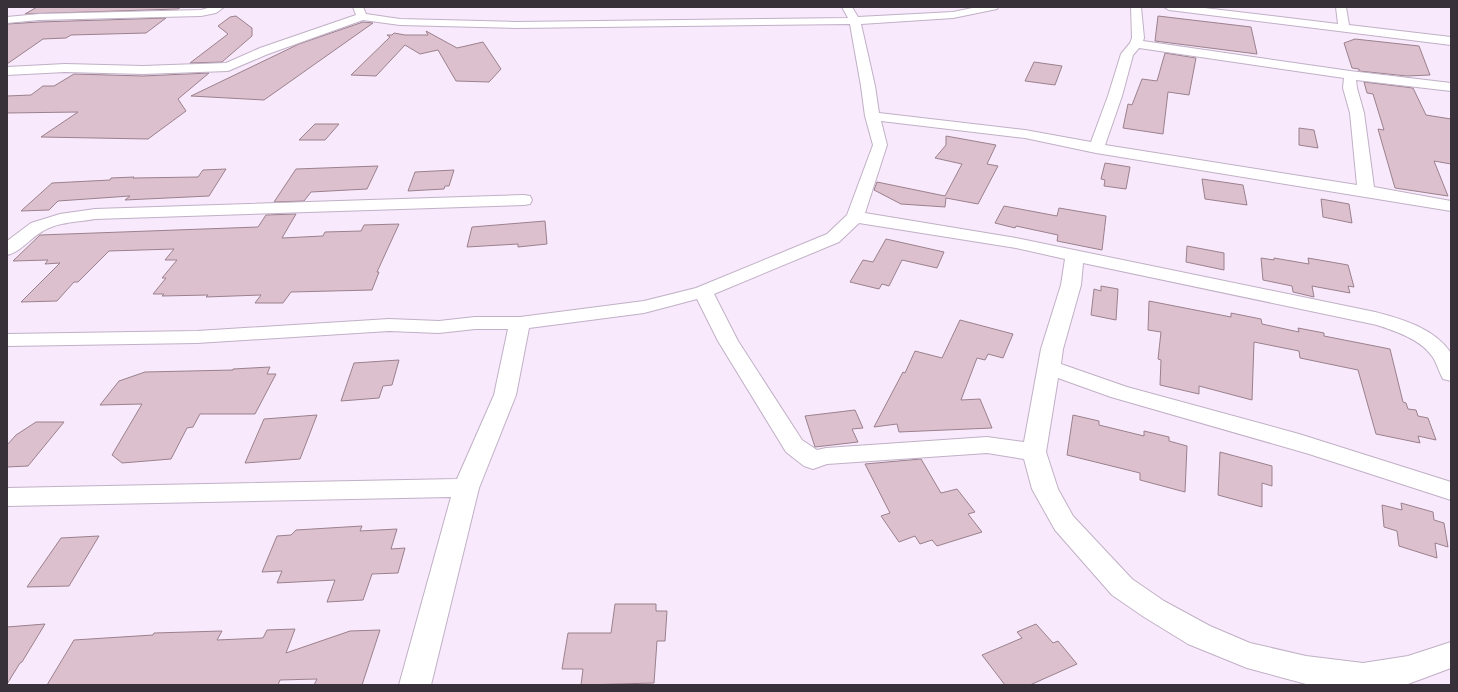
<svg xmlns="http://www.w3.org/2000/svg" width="1458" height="692" font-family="'Playfair Display',serif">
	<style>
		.building { fill: #ddc0cd; stroke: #9b818d }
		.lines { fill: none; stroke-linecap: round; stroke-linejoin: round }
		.street-casing { stroke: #c1b0c6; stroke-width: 2 }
		.street { fill: #fff; fill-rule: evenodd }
	</style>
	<rect width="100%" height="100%" fill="#f8e9fc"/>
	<!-- building -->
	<g class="building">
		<path d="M37,7H181L178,9L25,14Z"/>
		<path d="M236,16L252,28V36L222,62L190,63L228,34L218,26L230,17Z"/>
		<path d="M1158,16L1251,27L1257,54L1155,41Z"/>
		<path d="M166,18L146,33L71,35L66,38L43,39L7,64V24L39,22Z"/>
		<path d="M363,22L373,23L264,100L191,96L299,44Z"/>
		<path d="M426,31L457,48L483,42L501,69L489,82L456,81L438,50L420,54L405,45L376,76L351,75L390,37L387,35H392L394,33L405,35H428Z"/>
		<path d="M1355,39L1419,46L1430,75L1407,76L1359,71V69L1352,68L1344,43Z"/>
		<path d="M1165,53L1196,58L1189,95L1168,92L1163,134L1123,128L1128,104L1132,105L1142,79L1157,81Z"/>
		<path d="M1034,62L1062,66L1055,85L1025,81Z"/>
		<path d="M209,73L178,99L186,111L148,139L41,137L78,112L7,113V96L31,95L43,86H54L74,74L143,76Z"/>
		<path d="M1364,82L1413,88L1426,115L1451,119V164L1434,161L1448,196L1395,188L1378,129L1384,130L1373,94L1367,93Z"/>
		<path d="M315,124H339L325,140H299Z"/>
		<path d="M1299,128L1314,130L1318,148L1299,145Z"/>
		<path d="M946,136L996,145L987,164L998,166L978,204L946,198L945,207L901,204L874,190L877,182L945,196L962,164L935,158L946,145Z"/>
		<path d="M1105,163L1130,167L1126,189L1104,186L1105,180L1101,179Z"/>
		<path d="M378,166L367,189L311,192L304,201L274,202L296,169Z"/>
		<path d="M226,169L209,196L125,200L130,196L58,201L49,210L21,211L52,183L110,180L111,178L134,177L133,178L198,177L203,170Z"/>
		<path d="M454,170L449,186H445L444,189L408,191L415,172Z"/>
		<path d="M1202,179L1243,185L1247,205L1205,199Z"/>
		<path d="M1321,199L1349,204L1352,223L1323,217Z"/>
		<path d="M1004,206L1057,216L1059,208L1106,216L1102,250L1057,241L1058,235L1016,226L1015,228L995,223Z"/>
		<path d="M296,214L282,238L323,236L325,232L361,231L364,225L399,224L377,272H379L372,290L291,292L283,303H255L261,295L206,297L208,295L162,296L164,294H153L166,278H162L177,260H165L174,249L109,251L78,282H74L57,301L21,302L60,263L45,264L48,260L13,261L40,235L258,227L266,215Z"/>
		<path d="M545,221L547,244L518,247V244L467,247L472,227Z"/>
		<path d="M886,239L944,252L937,268L902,260L889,286L882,284L879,289L850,282L863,260L873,262Z"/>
		<path d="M1187,246L1224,253V270L1186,262Z"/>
		<path d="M1261,258L1274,260V258L1309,264L1308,258L1348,265L1354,287L1348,286L1350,293L1312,286L1314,297L1293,292L1292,286L1263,280Z"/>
		<path d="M1101,286L1118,289L1116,320L1091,315L1094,289L1101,291Z"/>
		<path d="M1149,301L1231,317V313L1261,319L1262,324L1299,332L1298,328L1324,333V336L1390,349L1403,402L1406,403L1408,409L1416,410L1418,416L1428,418L1436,440L1418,436L1420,443L1376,434L1358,370L1300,358L1299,351L1254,342L1252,400L1199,386V394L1160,385L1161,360L1158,359L1161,332L1148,330Z"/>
		<path d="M960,320L1013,334L1003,358L988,354L985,360L977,358L961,400L980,399L992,428L899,432L897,424L874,427L903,372L905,373L915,351L942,358Z"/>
		<path d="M399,360L392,385L383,386L379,398L341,401L354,363Z"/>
		<path d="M270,367L267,374H276L255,414H200L193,427L187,428L171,459L122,463L112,455L142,404L100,405L119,381L145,372L233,370V369Z"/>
		<path d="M855,410L863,428L852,429L858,442L815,447L805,416Z"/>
		<path d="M317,415L300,459L245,463L264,419Z"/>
		<path d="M1073,415L1099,421V425L1144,436V431L1169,437V441L1187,446L1185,492L1140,480V473L1067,455Z"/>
		<path d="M36,422H64L28,466L7,467V445L16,435Z"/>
		<path d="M1220,452L1272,466V486L1262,483V507L1218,495Z"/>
		<path d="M921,459L941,493L957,489L975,512L968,514L982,532L937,546L932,540L920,544L915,536L899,542L881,516L890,513L865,464Z"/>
		<path d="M1401,503L1433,512L1434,520L1444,523L1448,547L1435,543L1437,558L1399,546L1397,531L1384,527L1382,505L1402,510Z"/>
		<path d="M362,526L360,531L397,529L391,549L405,548L398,573L372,574L363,600L327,602L335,580L277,583L282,571L262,572L277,536L291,535L296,530Z"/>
		<path d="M99,536L69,586L27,587L61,538Z"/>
		<path d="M615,604H656V611H667L665,641H657L654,683L581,685L583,669H562L568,633H611Z"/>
		<path d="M45,624L22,662L20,663L7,684V627Z"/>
		<path d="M1036,624L1053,643L1058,641L1077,664L1030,685H1005L982,655L1022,638L1017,632Z"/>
		<path d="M295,629L286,653L350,631L380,630L362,685H314L317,679L280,680L278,685H47L74,640L153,635L154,633L222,631L217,640L263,638L267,630Z"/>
	</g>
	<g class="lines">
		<defs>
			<g id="street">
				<path d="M211,7H224L216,13L201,16L39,20L7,23V17L39,14L201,10Z"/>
				<path d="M353,7H363L366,14L400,19L516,22L848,18L842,7H852L858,17L953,12L977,7H998L997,9L953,18L861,24L875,86L879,113L1025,130L1091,142L1108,96L1121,54L1130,43L1132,38L1131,7H1141L1144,38L1143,41L1350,71L1451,83V91L1356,80L1357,88L1364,113L1374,187L1451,201V211L1096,153L1025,138L881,121L887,145L865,213L1016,238L1375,312C1402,319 1434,328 1451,353V381L1443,379C1439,372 1437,363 1432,356C1420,339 1395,331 1377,325L1083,263L1081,285L1063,349L1061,364L1127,387L1299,434L1451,482V500L1309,454L1111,397L1058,378L1046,452L1058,489L1073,516L1132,579L1164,601L1210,626L1250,643L1306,656L1363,663L1408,656L1451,642V668L1408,684L1399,685H1317L1306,684L1247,668L1188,644L1144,617L1112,595L1055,530L1032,489L1024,459L987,453L827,464L813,469L804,466L786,452L718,341L697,299L644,313L529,328L516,395L479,488L431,685H399L451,497L7,506V488L457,479L494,395L508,329H475L439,333L389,331L197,343L7,346V334L197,331L389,319L439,321L475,317H520L644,301L696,288L827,234L847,215L873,145L865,116L861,86L850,24L516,28L400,25L363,20L268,54L228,71L143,74L65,72L7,75V67L65,64L143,66L226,63L260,48L356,15ZM1139,48L1344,78L1343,88L1350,113L1357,185L1105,145L1122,96L1133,55ZM859,223L1016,248L1065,259L1061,285L1041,349L1024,442L987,437L826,448L817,450L802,440L738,341L714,294L839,242Z"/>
				<path d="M1164,7H1196L1338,24L1336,7H1346L1349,25L1451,37V45L1169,10Z"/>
				<path d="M524,195L530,196L532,200L530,204L524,205L95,219C78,222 58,222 43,231C30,238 21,252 7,255V241L31,223L60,214L95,209Z"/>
			</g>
		</defs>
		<!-- street casing -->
		<use href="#street" class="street-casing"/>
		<!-- street -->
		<use href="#street" class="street"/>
	</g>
	<!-- border -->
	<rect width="1458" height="692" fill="none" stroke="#38313a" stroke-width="16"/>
</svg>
